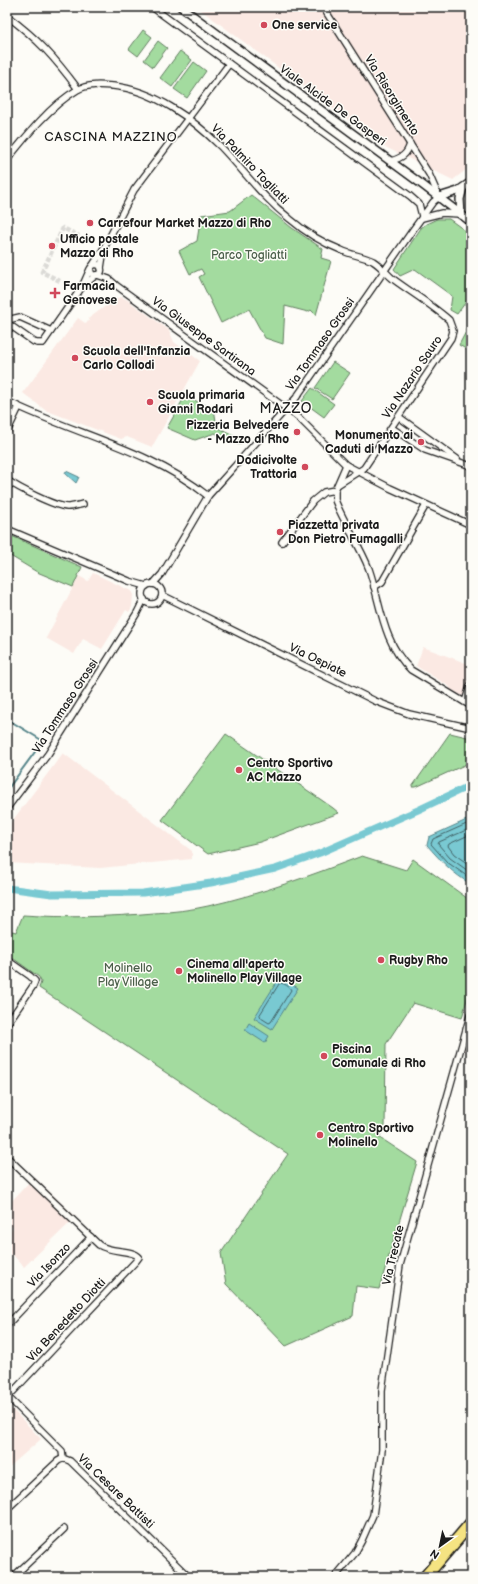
<svg xmlns="http://www.w3.org/2000/svg" width="478" height="1584" font-family="'Balsamiq Sans',sans-serif">
	<style>
		.built { fill: #fbe9e3 }
		.green { fill: #a3db9f; stroke: #607c5e }
		.water { fill: #79c9d2; stroke: #548489 }
		.lines { fill: none; stroke-linecap: round; stroke-linejoin: round }
		.shore { stroke: #416165; stroke-width: 1 }
		.stream { stroke: #548489; stroke-width: 2 }
		.canal { stroke: #79c9d2; stroke-width: 7 }
		.pedestrian-tunnel { stroke: #dbdad6; stroke-width: 4.5; stroke-dasharray: 4.5 2; stroke-linecap: butt }
		.minor-casing { stroke: #1c1c1c; stroke-width: 8 }
		.tertiary-casing { stroke: #1c1c1c; stroke-width: 10 }
		.motorway-casing { stroke: #1c1c1c; stroke-width: 14 }
		.minor { stroke: #fdfcf7; stroke-width: 5.5 }
		.tertiary { stroke: #fdfcf7; stroke-width: 7 }
		.motorway { stroke: #f5e382; stroke-width: 11 }
		.poi-dot { fill: #d1495b; stroke: #fdfcf7; stroke-width: 1.5 }
		.labels { text-anchor: middle; stroke-width: 3; stroke-linejoin: round; paint-order: stroke }
		.poi-label { font-size: 12px; font-weight: bold; fill: #1c1c1c; stroke: #fdfcf7; text-anchor: start }
		.street-label { font-size: 12px; fill: #1c1c1c; stroke: #fdfcf7 }
		.park-label { font-size: 12px; fill: #4b5f4a; stroke: #fdfcf7 }
		.neighbourhood-label { font-size: 13px; letter-spacing: 1px; fill: #1c1c1c; stroke: #fdfcf7 }
		.quarter-label { font-size: 14px; letter-spacing: 1px; fill: #1c1c1c; stroke: #fdfcf7 }
	</style>
	<rect width="100%" height="100%" fill="#fdfcf7"/>
	<filter id="ink" filterUnits="userSpaceOnUse"><feTurbulence type="fractalNoise" baseFrequency=".025" numOctaves="2"/><feDisplacementMap in="SourceGraphic" scale="8" xChannelSelector="R" yChannelSelector="G"/><feConvolveMatrix kernelMatrix="1 2 1 2 8 2 1 2 1" color-interpolation-filters="sRGB"/></filter>
	<g filter="url(#ink)">
		<!-- built -->
		<g class="built">
			<path d="M197,7H471V166L453,180L383,146Z"/>
			<path d="M121,297L126,299L169,330L174,342L200,361L152,447L127,437L121,439L45,410L23,393L78,318L85,323L89,321L88,319L115,299Z"/>
			<path d="M93,573L131,591L133,595L132,607L129,612L126,610L102,649L83,639L74,654L46,638L79,576L88,581Z"/>
			<path d="M423,647L471,665V701L450,689V687L416,666Z"/>
			<path d="M63,753L192,851V859L100,868L7,863V828Z"/>
			<path d="M471,1030V1052L465,1051Z"/>
			<path d="M34,1177L76,1217L24,1267L12,1254L7,1258V1234L13,1228L7,1223V1206Z"/>
			<path d="M12,1409L41,1439L7,1469V1413Z"/>
		</g>
		<!-- green -->
		<g class="green">
			<path d="M143,30L152,37L138,56L129,49Z"/>
			<path d="M158,41L167,48L153,67L144,60Z"/>
			<path d="M180,51L192,60L172,87L160,78Z"/>
			<path d="M194,62L206,71L187,98L174,89Z"/>
			<path d="M251,195L292,228L323,249L321,258L331,261L316,315L311,310L308,312L285,306L283,344L265,338L249,309L221,323L199,277L204,274L201,269L190,274L179,251L197,241L201,215L230,211Z"/>
			<path d="M437,219H449L471,235V295L457,314L450,310L452,296L415,269L400,276L394,269L421,228L426,224Z"/>
			<path d="M471,322V352L459,345Z"/>
			<path d="M333,362L350,373L332,399L315,388Z"/>
			<path d="M312,388L334,404L324,417L302,401Z"/>
			<path d="M185,396L214,409L217,427L244,440L239,445L215,433L195,440L167,428Z"/>
			<path d="M7,534L82,567L73,587L37,572L7,554Z"/>
			<path d="M450,733L471,738V762L416,787H412Z"/>
			<path d="M226,734L333,808L339,813L260,842L208,854L162,820Z"/>
			<path d="M362,856L406,870L413,859L471,901V984L462,1018L413,1003L386,1044L385,1128L379,1137L417,1162L379,1289L356,1286L353,1316L286,1346L226,1284L221,1253L288,1154L39,988L41,982L39,977L7,954V937L12,931L16,932L23,915C67,918 110,917 154,913C172,912 191,910 208,906C261,894 312,875 362,856Z"/>
		</g>
		<!-- water -->
		<g class="water">
			<path d="M66,471L79,477L76,483L65,473Z"/>
			<path d="M471,818V884C453,874 440,860 427,845L429,837Z"/>
			<path d="M280,977L298,988L272,1029L254,1018Z"/>
			<path d="M249,1023L269,1036L265,1043L245,1030Z"/>
		</g>
		<g class="lines">
			<!-- shore -->
			<g class="shore">
				<path d="M471,822L433,839L431,844L447,862L471,879"/>
				<path d="M471,828L439,842L438,844L450,858L471,873"/>
				<path d="M471,834L449,844L448,846L454,854L471,866"/>
				<path d="M280,983C284,983 290,987 291,990L271,1022L269,1023L261,1018L260,1015Z"/>
			</g>
			<!-- stream -->
			<path class="stream" d="M7,719L43,741L7,790"/>
			<!-- canal -->
			<path class="canal" d="M7,888L52,894L143,893L211,883L275,869L320,853L418,810L471,785"/>
			<!-- pedestrian-tunnel -->
			<path class="pedestrian-tunnel" d="M60,281L42,272L63,228L79,236"/>
			<defs>
				<g id="minor">
					<path d="M152,7L410,196L419,204L422,216"/>
					<path d="M7,16C38,39 55,58 78,89"/>
					<path d="M7,160C26,136 51,105 77,90C88,84 101,85 113,86C154,90 193,119 221,147C245,172 262,197 290,219C305,232 323,243 341,250C351,255 363,256 373,261C381,266 386,273 393,279C412,293 432,305 449,320L453,331L451,338L364,468L339,484"/>
					<path d="M391,161C401,158 407,155 410,144"/>
					<path d="M422,218L442,213L460,214"/>
					<circle cx="96" cy="270" r="5.5"/>
					<path d="M93,265L104,248L134,190L229,64"/>
					<path d="M101,268L104,249"/>
					<path d="M97,275L109,279L117,286L287,409L299,418L346,465L390,488L471,525"/>
					<path d="M82,287L90,269"/>
					<path d="M7,320L20,317L51,331"/>
					<path d="M7,323L34,342L37,343H43L82,287L96,275"/>
					<path d="M7,401C73,434 150,449 208,496"/>
					<path d="M399,417L457,459"/>
					<path d="M392,428L425,450L471,466"/>
					<path d="M7,432L19,407"/>
					<path d="M346,465L335,490V500C344,524 360,545 369,569C381,604 382,642 411,670L471,706"/>
					<path d="M7,480C18,488 54,506 67,507C73,507 78,505 83,504"/>
					<path d="M7,529L129,581L146,586"/>
					<path d="M282,542L313,501L324,492L335,490"/>
					<path d="M153,584L162,574L208,496L296,398L412,231L433,202L439,197L429,174L323,7"/>
					<circle cx="152" cy="594" r="10"/>
					<path d="M374,587L382,582L426,505"/>
					<path d="M162,595L375,701L409,714L471,728"/>
					<path d="M465,702L471,683"/>
					<path d="M7,808L48,754L137,613L144,599"/>
					<path d="M7,960L30,976L35,981L33,986L7,1024"/>
					<path d="M7,1157L99,1245C111,1253 132,1249 139,1257L136,1261L8,1397"/>
					<path d="M7,1325L91,1237"/>
					<path d="M7,1396L62,1451L63,1459"/>
					<path d="M7,1509L58,1461C63,1458 65,1459 70,1461L189,1577"/>
					<path d="M13,1577L64,1529"/>
					<path d="M335,1577L355,1553L362,1540L373,1515L382,1450V1390L400,1265L471,1012"/>
				</g>
				<g id="tertiary">
					<path d="M181,7L420,183L471,222"/>
					<path d="M439,197L458,191L471,182"/>
					<path d="M461,215L460,199L463,188"/>
				</g>
				<path id="motorway" d="M425,1577L471,1523"/>
			</defs>
			<!-- minor casing -->
			<use href="#minor" class="minor-casing"/>
			<!-- tertiary casing -->
			<use href="#tertiary" class="tertiary-casing"/>
			<!-- motorway casing -->
			<use href="#motorway" class="motorway-casing"/>
			<!-- minor -->
			<use href="#minor" class="minor"/>
			<!-- tertiary -->
			<use href="#tertiary" class="tertiary"/>
			<!-- motorway -->
			<use href="#motorway" class="motorway"/>
		</g>
	</g>
	<!-- markers -->
	<g class="poi-dot">
		<circle cx="264" cy="25" r="4"/>
		<circle cx="90" cy="223" r="4"/>
		<circle cx="52" cy="246" r="4"/>
		<path d="M53 287h4v4h4v4h-4v4h-4v-4h-4v-4h4z"/>
		<circle cx="75" cy="358" r="4"/>
		<circle cx="150" cy="402" r="4"/>
		<circle cx="297" cy="432" r="4"/>
		<circle cx="421" cy="442" r="4"/>
		<circle cx="305" cy="467" r="4"/>
		<circle cx="280" cy="532" r="4"/>
		<circle cx="239" cy="770" r="4"/>
		<circle cx="381" cy="960" r="4"/>
		<circle cx="179" cy="971" r="4"/>
		<circle cx="324" cy="1056" r="4"/>
		<circle cx="320" cy="1135" r="4"/>
	</g>
	<g class="labels">
		<!-- poi labels -->
		<g class="poi-label">
			<text x="272" y="29">One service</text>
			<text x="98" y="227">Carrefour Market Mazzo di Rho</text>
			<text x="60" y="243">Ufficio postale<tspan x="60" dy="14">Mazzo di Rho</tspan></text>
			<text x="63" y="290">Farmacia<tspan x="63" dy="14">Genovese</tspan></text>
			<text x="83" y="355">Scuola dell'Infanzia<tspan x="83" dy="14">Carlo Collodi</tspan></text>
			<text x="158" y="399">Scuola primaria<tspan x="158" dy="14">Gianni Rodari</tspan></text>
			<text x="289" y="429" text-anchor="end">Pizzeria Belvedere<tspan x="289" dy="14">- Mazzo di Rho</tspan></text>
			<text x="413" y="439" text-anchor="end">Monumento ai<tspan x="413" dy="14">Caduti di Mazzo</tspan></text>
			<text x="297" y="464" text-anchor="end">Dodicivolte<tspan x="297" dy="14">Trattoria</tspan></text>
			<text x="288" y="529">Piazzetta privata<tspan x="288" dy="14">Don Pietro Fumagalli</tspan></text>
			<text x="247" y="767">Centro Sportivo<tspan x="247" dy="14">AC Mazzo</tspan></text>
			<text x="389" y="964">Rugby Rho</text>
			<text x="187" y="968">Cinema all'aperto<tspan x="187" dy="14">Molinello Play Village</tspan></text>
			<text x="332" y="1053">Piscina<tspan x="332" dy="14">Comunale di Rho</tspan></text>
			<text x="328" y="1132">Centro Sportivo<tspan x="328" dy="14">Molinello</tspan></text>
		</g>
		<!-- street labels -->
		<g class="street-label">
			<text transform="translate(392 95) rotate(58)" y="4">Via Risorgimento</text>
			<text transform="translate(333 105) rotate(36)" y="4">Viale Alcide De Gasperi</text>
			<text transform="translate(250 164) rotate(46)" y="4">Via Palmiro Togliatti</text>
			<text transform="translate(204 336) rotate(36)" y="4">Via Giuseppe Sartirana</text>
			<text transform="translate(320 344) rotate(-55)" y="4">Via Tommaso Grossi</text>
			<text transform="translate(412 377) rotate(-56)" y="4">Via Nazario Sauro</text>
			<text transform="translate(318 660) rotate(26)" y="4">Via Ospiate</text>
			<text transform="translate(65 706) rotate(-57)" y="4">Via Tommaso Grossi</text>
			<text transform="translate(393 1255) rotate(-77)" y="4">Via Trecate</text>
			<text transform="translate(49 1265) rotate(-46)" y="4">Via Isonzo</text>
			<text transform="translate(66 1320) rotate(-47)" y="4">Via Benedetto Diotti</text>
			<text transform="translate(116 1491) rotate(44)" y="4">Via Cesare Battisti</text>
		</g>
		<!-- park labels -->
		<g class="park-label">
			<text x="249" y="259">Parco Togliatti</text>
			<text x="128" y="972">Molinello<tspan x="128" dy="14">Play Village</tspan></text>
		</g>
		<!-- neighbourhood labels -->
		<g class="neighbourhood-label">
			<text x="111" y="141">CASCINA MAZZINO</text>
		</g>
		<!-- quarter labels -->
		<g class="quarter-label">
			<text x="286" y="413">MAZZO</text>
		</g>
	</g>
	<!-- margin -->
	<rect width="478" height="1584" fill="none" stroke="#fdfcf7" stroke-width="24"/>
	<rect x="12" y="12" width="454" height="1560" fill="none" stroke="#1c1c1c" stroke-width="1.5" filter="url(#ink)"/>
	<!-- north arrow -->
	<g transform="translate(440 1546) rotate(213)" stroke="#fdfcf7" stroke-width="3" paint-order="stroke">
	<path d="M0-3L7 15L0 10L-7 15Z" fill="#1c1c1c"/>
	<text y="-6" font-size="11" font-weight="bold" text-anchor="middle" fill="#1c1c1c">N</text>
	</g>
</svg>
